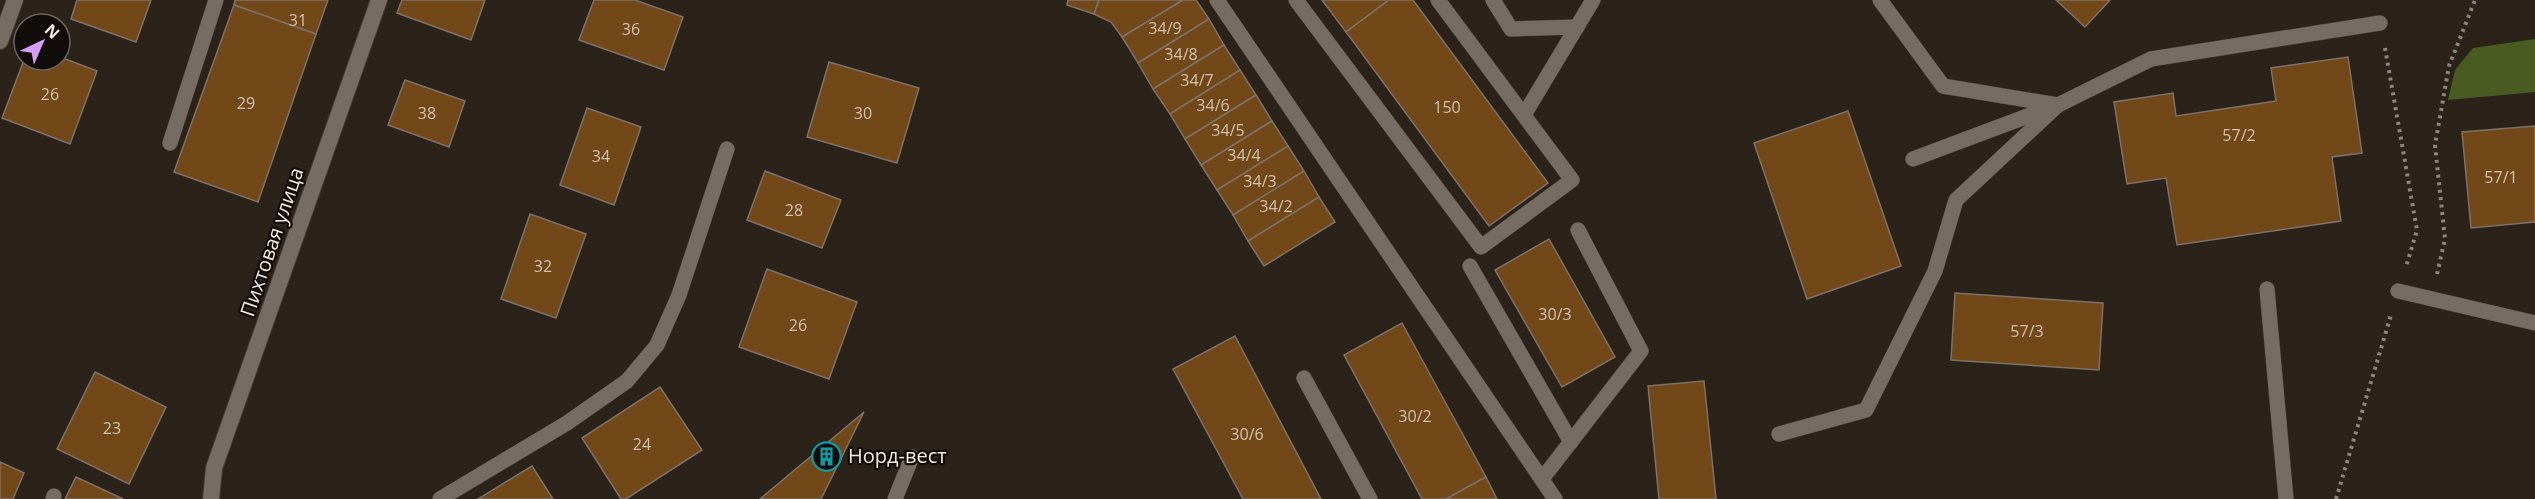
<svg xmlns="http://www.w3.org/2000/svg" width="2535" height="499" font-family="'Open Sans',sans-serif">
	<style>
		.forest { fill: #4a5b21 }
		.building { fill: #734819; stroke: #7d7269; stroke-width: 1.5 }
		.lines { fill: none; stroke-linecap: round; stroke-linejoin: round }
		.service-casing { stroke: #443c36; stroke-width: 16 }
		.minor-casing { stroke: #443c36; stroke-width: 18 }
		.path { stroke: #8d857e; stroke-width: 4; stroke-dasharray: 3 4.5; stroke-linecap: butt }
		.service { stroke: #776c63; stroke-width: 15 }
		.minor { stroke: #776c63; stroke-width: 16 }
		.labels { text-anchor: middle; stroke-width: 4.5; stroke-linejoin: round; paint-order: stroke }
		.number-label { font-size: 16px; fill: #d1c1b1 }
		.street-label { font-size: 20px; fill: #f0e9e4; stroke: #100c09 }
		.poi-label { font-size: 20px; fill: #f0e9e4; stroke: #100c09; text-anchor: start }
	</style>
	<rect width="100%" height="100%" fill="#2b221a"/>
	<!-- forest -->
	<path class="forest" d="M2535,39V92L2448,100L2455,70L2473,48Z"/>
	<!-- building -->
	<g class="building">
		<path d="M77,0H151L136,42L71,19Z"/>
		<path d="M235,0H328L316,34L234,5Z"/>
		<path d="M402,0H485L471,40L397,13Z"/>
		<path d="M594,0H635L683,17L664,70L579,40Z"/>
		<path d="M1068,0H1099L1094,14L1067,5Z"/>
		<path d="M1099,0H1183L1122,37L1111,22L1094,14Z"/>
		<path d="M1183,0H1196L1209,19L1138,63L1122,37Z"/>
		<path d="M1322,0H1389L1346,32Z"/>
		<path d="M1389,0H1413L1548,183L1489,226L1346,32Z"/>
		<path d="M2056,0H2110L2085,27Z"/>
		<path d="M234,5L316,34L258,202L174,172Z"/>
		<path d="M1209,19L1224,45L1153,89L1138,63Z"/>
		<path d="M1224,45L1240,70L1170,114L1153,89Z"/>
		<path d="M60,57L97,71L70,144L2,118L24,60H60Z"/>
		<path d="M2348,57L2362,153L2332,157L2341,221L2177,245L2166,178L2127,184L2114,102L2173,93L2176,116L2276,101L2271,68Z"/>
		<path d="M829,62L919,88L897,163L807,137Z"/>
		<path d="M1240,70L1256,95L1185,139L1170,114Z"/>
		<path d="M405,80L465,101L449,147L388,125Z"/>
		<path d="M1256,95L1272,121L1201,165L1185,139Z"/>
		<path d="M587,108L641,127L614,205L560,185Z"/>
		<path d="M1848,111L1901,266L1807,299L1754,143Z"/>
		<path d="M1272,121L1288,146L1217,190L1201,165Z"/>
		<path d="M2535,126V222L2471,228L2462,132Z"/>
		<path d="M1288,146L1304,171L1233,215L1217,190Z"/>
		<path d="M765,171L841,200L822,248L747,220Z"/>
		<path d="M1304,171L1319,197L1248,241L1233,215Z"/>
		<path d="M1319,197L1335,222L1264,266L1248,241Z"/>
		<path d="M530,214L586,234L556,318L501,299Z"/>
		<path d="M1549,239L1615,357L1562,387L1495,270Z"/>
		<path d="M767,269L857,302L829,379L739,347Z"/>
		<path d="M1955,293L2103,303L2099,370L1951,360Z"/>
		<path d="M1402,323L1486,477L1446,499H1422L1344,355Z"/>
		<path d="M1235,336L1321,499H1243L1173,369Z"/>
		<path d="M95,372L166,407L129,484L57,449Z"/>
		<path d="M1704,381L1716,499H1659L1648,386Z"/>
		<path d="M660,387L702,450L626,499H621L582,438Z"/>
		<path d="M864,412L821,499H760Z"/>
		<path d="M0,462L24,473L13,499H0Z"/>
		<path d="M532,466L553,499H478Z"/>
		<path d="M76,477L123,499H65Z"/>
		<path d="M1486,477L1497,499H1446Z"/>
	</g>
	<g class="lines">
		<defs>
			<g id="service">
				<path d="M1217,0L1555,499"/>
				<path d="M1296,0L1481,247L1572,180L1438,0"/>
				<path d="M1493,0L1511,29L1577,27"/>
				<path d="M1880,0L1943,86L2058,105"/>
				<path d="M1524,115L1593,0"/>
				<path d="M170,143L216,0"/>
				<path d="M1913,159L2049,108"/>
				<path d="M1470,266L1571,442"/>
				<path d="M2267,289L2286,499"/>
				<path d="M2398,291L2535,323"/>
				<path d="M1304,378L1370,499"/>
				<path d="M1779,434L1866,410L1935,271L1956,200L2058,105L2151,59L2380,23"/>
				<path d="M1542,479L1641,351L1578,230"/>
				<path d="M53,499L54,496"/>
				<path d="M440,499L567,423L627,381L657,345L679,295L727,149"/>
				<path d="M895,499L912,457"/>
			</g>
			<g id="minor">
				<path d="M0,41L15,0"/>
				<path d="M211,499L214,468L379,0"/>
			</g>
		</defs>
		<!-- service casing -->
		<use href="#service" class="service-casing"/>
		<!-- minor casing -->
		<use href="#minor" class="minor-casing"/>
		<!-- path -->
		<g class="path">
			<path d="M2385,48L2417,230L2406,267"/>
			<path d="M2437,274L2445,239L2435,145L2449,66L2475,0"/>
			<path d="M2336,499L2391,315"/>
		</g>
		<!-- service -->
		<use href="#service" class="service"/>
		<!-- minor -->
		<use href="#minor" class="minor"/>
	</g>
	<!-- icons -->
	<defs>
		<symbol id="building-ring" viewBox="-11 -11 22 22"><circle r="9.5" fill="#100c09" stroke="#0f9aa8" stroke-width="1.5"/><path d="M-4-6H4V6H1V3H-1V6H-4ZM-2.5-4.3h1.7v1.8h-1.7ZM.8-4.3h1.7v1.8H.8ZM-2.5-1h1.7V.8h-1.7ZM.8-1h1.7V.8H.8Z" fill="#0f9aa8"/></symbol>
	</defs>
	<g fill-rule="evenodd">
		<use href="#building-ring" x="810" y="440" width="33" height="33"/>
	</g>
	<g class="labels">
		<!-- number labels -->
		<g class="number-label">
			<text x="298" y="26">31</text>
			<text x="1165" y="34">34/9</text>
			<text x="631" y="35">36</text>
			<text x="1181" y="60">34/8</text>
			<text x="1197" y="86">34/7</text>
			<text x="50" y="100">26</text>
			<text x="246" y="109">29</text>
			<text x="1213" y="111">34/6</text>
			<text x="1447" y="113">150</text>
			<text x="427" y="119">38</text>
			<text x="863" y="119">30</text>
			<text x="1228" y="136">34/5</text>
			<text x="2239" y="141">57/2</text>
			<text x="1244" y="161">34/4</text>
			<text x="601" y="162">34</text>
			<text x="2501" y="183">57/1</text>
			<text x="1260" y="187">34/3</text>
			<text x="1276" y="212">34/2</text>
			<text x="794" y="216">28</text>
			<text x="543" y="272">32</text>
			<text x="1555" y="320">30/3</text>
			<text x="798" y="331">26</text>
			<text x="2027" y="337">57/3</text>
			<text x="1415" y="422">30/2</text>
			<text x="112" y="434">23</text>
			<text x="1247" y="440">30/6</text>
			<text x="642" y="450">24</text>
		</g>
		<!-- street labels -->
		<g class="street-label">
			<text transform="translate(272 242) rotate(-71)" y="7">Пихтовая улица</text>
		</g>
		<!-- poi labels -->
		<g class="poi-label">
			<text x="848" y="463">Норд-вест</text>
		</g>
	</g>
	<!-- north arrow -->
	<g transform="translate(42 42) rotate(44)"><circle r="28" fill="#100c09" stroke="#6a6461" stroke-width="1.5"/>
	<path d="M0-4.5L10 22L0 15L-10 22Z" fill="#d79bf9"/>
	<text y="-9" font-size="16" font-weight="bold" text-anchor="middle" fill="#f0e9e4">N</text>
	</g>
</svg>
